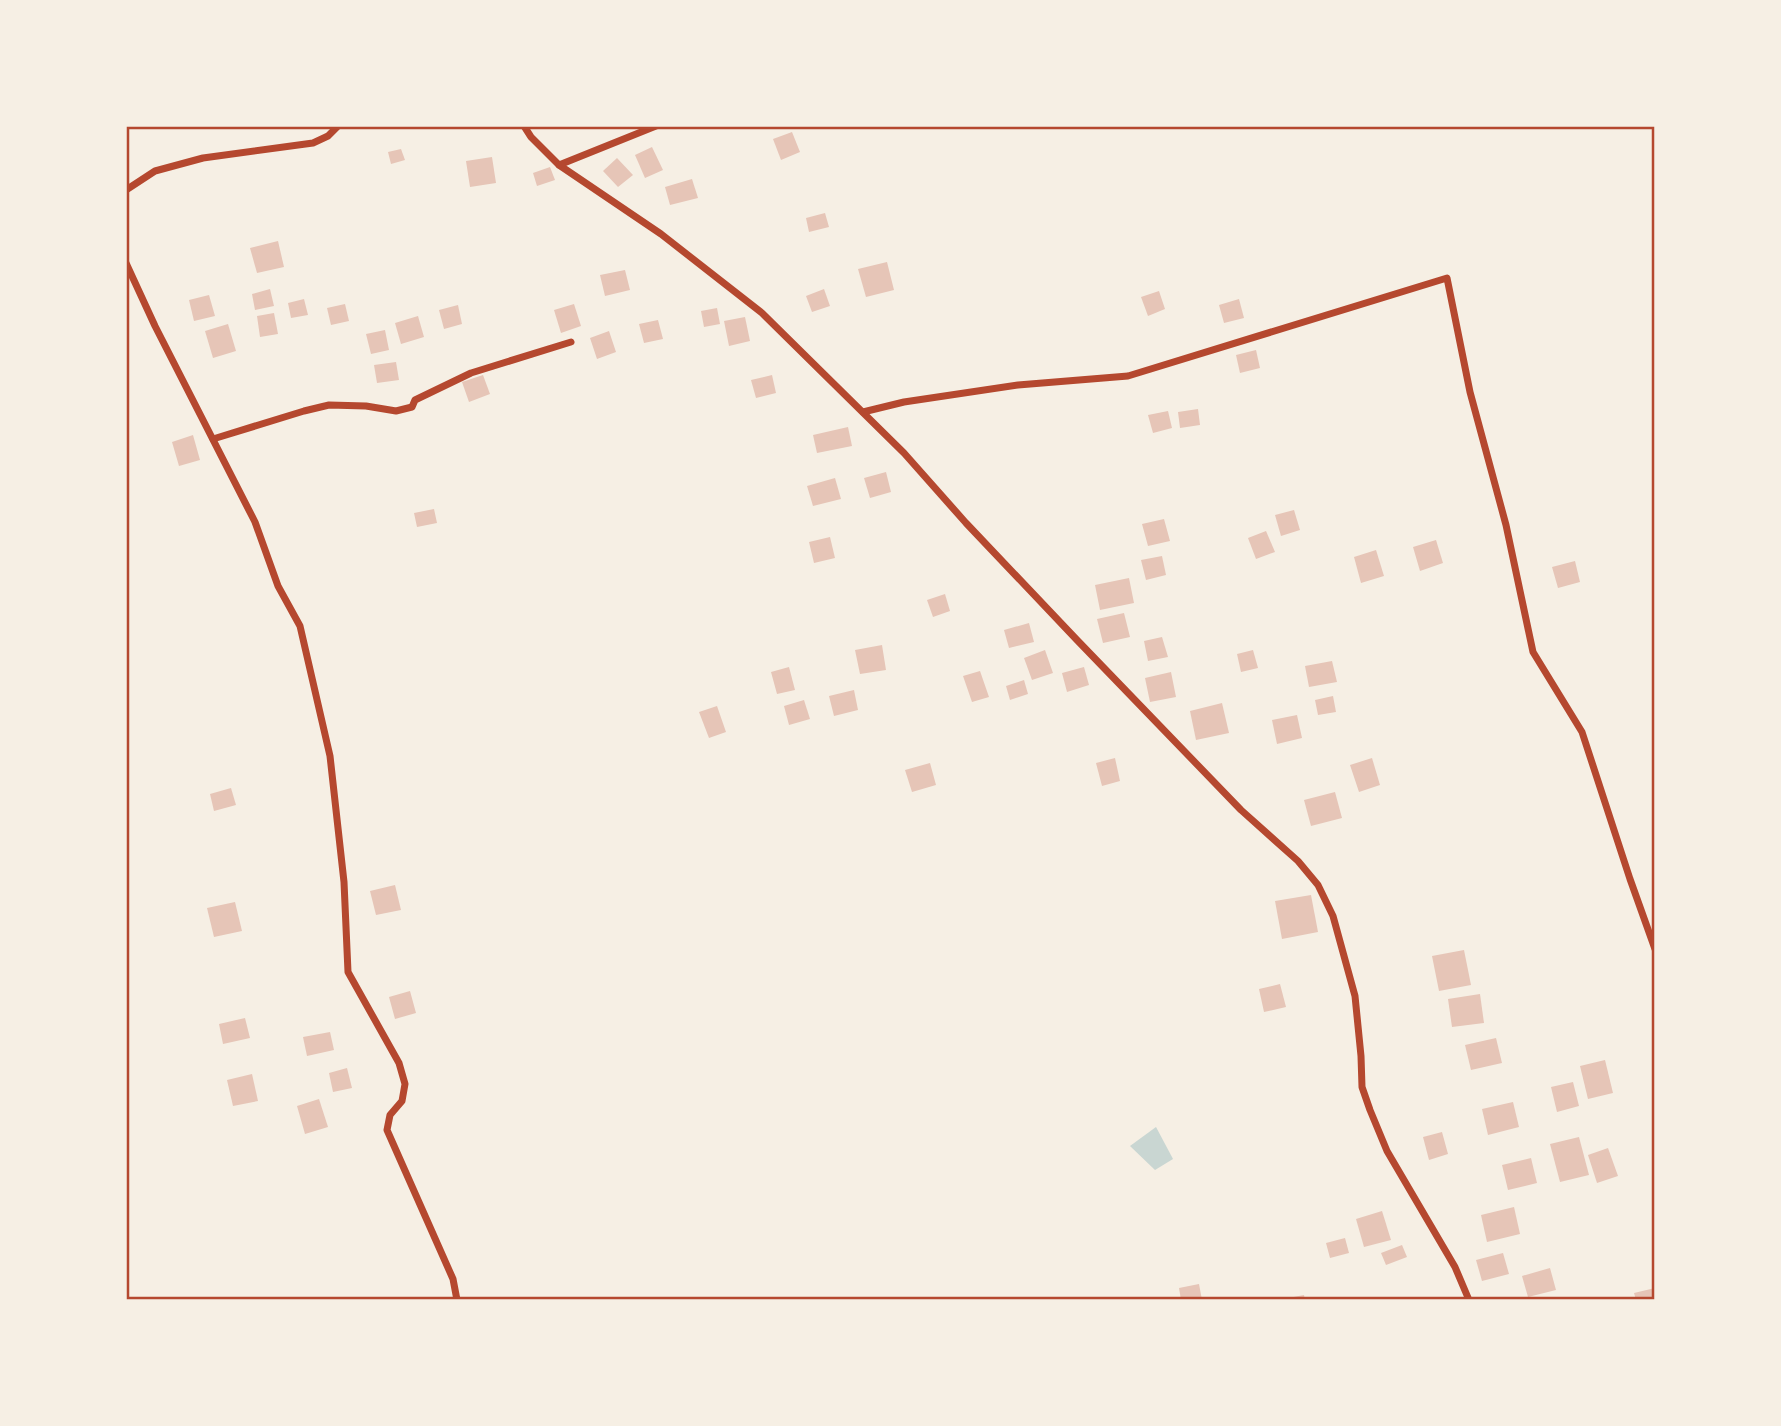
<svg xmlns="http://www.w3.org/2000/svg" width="1781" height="1426" font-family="Figtree,sans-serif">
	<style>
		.water { fill: #c9d6d2 }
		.building { fill: #e6c5b7 }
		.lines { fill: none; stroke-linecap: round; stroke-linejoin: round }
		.minor { stroke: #b5482f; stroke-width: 7 }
		.neatline { fill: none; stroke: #b5482f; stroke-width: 2.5 }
	</style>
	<rect width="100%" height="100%" fill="#f6efe4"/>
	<!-- water -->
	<path class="water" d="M1156,1127L1173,1159L1155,1170L1130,1146Z"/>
	<!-- building -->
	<g class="building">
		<path d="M792,132L800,152L781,160L773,139Z"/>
		<path d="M652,147L663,170L645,178L635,155Z"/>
		<path d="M401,149L405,160L391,164L388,152Z"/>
		<path d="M492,157L496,183L470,187L466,161Z"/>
		<path d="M617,158L633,175L618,187L603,171Z"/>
		<path d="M550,167L555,180L537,186L533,173Z"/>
		<path d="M692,179L698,198L670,205L665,187Z"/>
		<path d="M825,213L829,227L809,232L806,218Z"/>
		<path d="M278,241L284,267L257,273L250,248Z"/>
		<path d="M887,262L894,290L866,297L858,269Z"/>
		<path d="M625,270L630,290L605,296L600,275Z"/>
		<path d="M270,289L274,306L255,310L252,294Z"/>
		<path d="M824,289L830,306L812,312L806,296Z"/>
		<path d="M1159,291L1165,309L1148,316L1141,297Z"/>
		<path d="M209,295L215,316L194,321L189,300Z"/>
		<path d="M304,299L308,315L291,318L288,303Z"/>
		<path d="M1239,299L1244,318L1224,323L1219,305Z"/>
		<path d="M345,304L349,321L331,325L327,308Z"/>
		<path d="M574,304L581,326L561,333L554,310Z"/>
		<path d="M458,305L462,324L444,329L439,310Z"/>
		<path d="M717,308L720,324L704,327L701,311Z"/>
		<path d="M274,313L278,334L260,337L257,316Z"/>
		<path d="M418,316L424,337L401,344L395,323Z"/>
		<path d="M745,317L750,341L729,346L724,321Z"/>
		<path d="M658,320L663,339L644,343L639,324Z"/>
		<path d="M228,324L236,351L213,358L205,331Z"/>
		<path d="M385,330L389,350L371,354L366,334Z"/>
		<path d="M609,331L616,352L597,359L590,338Z"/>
		<path d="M1256,350L1260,368L1240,373L1236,355Z"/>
		<path d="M396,362L399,380L377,383L374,365Z"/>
		<path d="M483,375L490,394L469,402L462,382Z"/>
		<path d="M772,375L776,393L756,398L751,380Z"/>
		<path d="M1198,409L1200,425L1180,428L1178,412Z"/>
		<path d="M1168,411L1172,428L1153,433L1148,415Z"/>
		<path d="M848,427L852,446L817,453L813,435Z"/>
		<path d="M193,435L200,460L179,466L172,442Z"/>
		<path d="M886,472L891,492L870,498L864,478Z"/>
		<path d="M835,478L841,499L813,506L807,486Z"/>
		<path d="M434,509L437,523L417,527L414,513Z"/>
		<path d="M1294,510L1300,530L1281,536L1275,515Z"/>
		<path d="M1164,519L1170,541L1148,546L1142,524Z"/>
		<path d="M1266,531L1275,552L1256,559L1248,538Z"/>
		<path d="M830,537L835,558L814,563L809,542Z"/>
		<path d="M1436,540L1443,563L1420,571L1413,547Z"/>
		<path d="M1376,550L1384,576L1361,583L1354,557Z"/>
		<path d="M1162,556L1166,575L1146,580L1141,560Z"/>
		<path d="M1575,561L1580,582L1558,588L1552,567Z"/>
		<path d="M1129,578L1134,603L1100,610L1095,585Z"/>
		<path d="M945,594L950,611L933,617L927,600Z"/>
		<path d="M1124,613L1130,637L1103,643L1097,619Z"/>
		<path d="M1029,623L1034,642L1009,648L1004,630Z"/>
		<path d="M1162,637L1168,657L1148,661L1144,641Z"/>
		<path d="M882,645L886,670L860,674L855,650Z"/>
		<path d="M1045,650L1053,673L1032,680L1024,658Z"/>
		<path d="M1253,650L1258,668L1241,672L1237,654Z"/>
		<path d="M1332,661L1337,682L1309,687L1305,666Z"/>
		<path d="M789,667L795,690L777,694L771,672Z"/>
		<path d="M1084,667L1089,685L1067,692L1062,673Z"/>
		<path d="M980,671L989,697L972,702L963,676Z"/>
		<path d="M1171,672L1176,697L1150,702L1145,678Z"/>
		<path d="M1024,680L1028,694L1010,700L1006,686Z"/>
		<path d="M854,690L858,710L834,716L829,696Z"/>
		<path d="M1333,696L1336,712L1318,715L1315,700Z"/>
		<path d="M804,700L810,719L789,725L784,706Z"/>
		<path d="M1222,703L1229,733L1196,740L1190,711Z"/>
		<path d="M717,706L726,732L709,738L699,712Z"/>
		<path d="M1297,715L1302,738L1277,744L1272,720Z"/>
		<path d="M1115,758L1120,781L1102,786L1096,763Z"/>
		<path d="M1372,758L1380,785L1359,792L1350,765Z"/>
		<path d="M930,763L936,785L912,792L905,770Z"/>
		<path d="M231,788L236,805L214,811L210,794Z"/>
		<path d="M1335,792L1342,818L1311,826L1304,800Z"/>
		<path d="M395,885L401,910L376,915L370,891Z"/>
		<path d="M1311,895L1318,932L1282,939L1275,901Z"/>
		<path d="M235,902L242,931L214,937L207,908Z"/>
		<path d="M1464,950L1471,985L1439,991L1432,956Z"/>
		<path d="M1280,984L1286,1007L1264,1012L1259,989Z"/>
		<path d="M410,991L416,1013L395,1019L389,997Z"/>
		<path d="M1480,994L1484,1023L1452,1027L1448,999Z"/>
		<path d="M245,1018L250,1038L223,1044L219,1024Z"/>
		<path d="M330,1032L334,1050L307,1056L303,1037Z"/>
		<path d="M1496,1038L1502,1063L1471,1070L1465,1045Z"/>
		<path d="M1605,1060L1613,1093L1588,1099L1580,1066Z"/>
		<path d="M347,1068L352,1088L333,1092L329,1073Z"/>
		<path d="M252,1074L258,1101L233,1106L227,1080Z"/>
		<path d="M1573,1082L1579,1106L1557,1112L1551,1087Z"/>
		<path d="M319,1099L328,1127L305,1134L297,1106Z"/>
		<path d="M1513,1102L1519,1127L1488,1135L1482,1109Z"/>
		<path d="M1442,1132L1448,1154L1429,1160L1423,1137Z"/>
		<path d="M1579,1137L1589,1175L1560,1182L1550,1144Z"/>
		<path d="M1608,1148L1618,1176L1597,1183L1588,1155Z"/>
		<path d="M1531,1158L1537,1183L1508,1190L1502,1165Z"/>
		<path d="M1514,1207L1520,1234L1487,1242L1481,1215Z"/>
		<path d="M1382,1211L1391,1240L1364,1247L1356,1219Z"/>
		<path d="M1345,1238L1349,1253L1330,1258L1326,1243Z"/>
		<path d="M1402,1245L1407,1257L1386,1265L1381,1253Z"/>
		<path d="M1503,1253L1509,1274L1482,1281L1476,1260Z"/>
		<path d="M1550,1268L1556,1290L1528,1297L1522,1276Z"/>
		<path d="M1199,1284L1202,1300H1181L1179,1288Z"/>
		<path d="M1655,1288V1300H1636L1634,1293Z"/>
		<path d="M1304,1295L1305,1300H1283V1299Z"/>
	</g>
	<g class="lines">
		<!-- minor -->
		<g class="minor">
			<path d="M524,126L531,137L559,165L661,234L762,313L904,453L966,523L1077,640L1241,810L1298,861L1318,885L1333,916L1355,996L1361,1056L1362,1087L1370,1110L1387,1151L1455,1267L1469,1300"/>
			<path d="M559,165L656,126"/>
			<path d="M126,190L155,171L203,158L313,143L328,136L338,126"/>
			<path d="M126,263L155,326L255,522L278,586L300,626L330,756L344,882L348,972L399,1063L405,1084L402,1101L390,1115L387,1130L453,1279L457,1300"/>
			<path d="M863,412L904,402L1018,385L1128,376L1447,278L1470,392L1506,525L1533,652L1582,732L1630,879L1655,949"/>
			<path d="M213,439L304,411L329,405L366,406L396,411L412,407L415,400L471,373L571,342"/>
		</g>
	</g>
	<!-- border -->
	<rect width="1781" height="1426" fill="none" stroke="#f6efe4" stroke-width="256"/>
	<rect x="128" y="128" width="1525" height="1170" class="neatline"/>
</svg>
